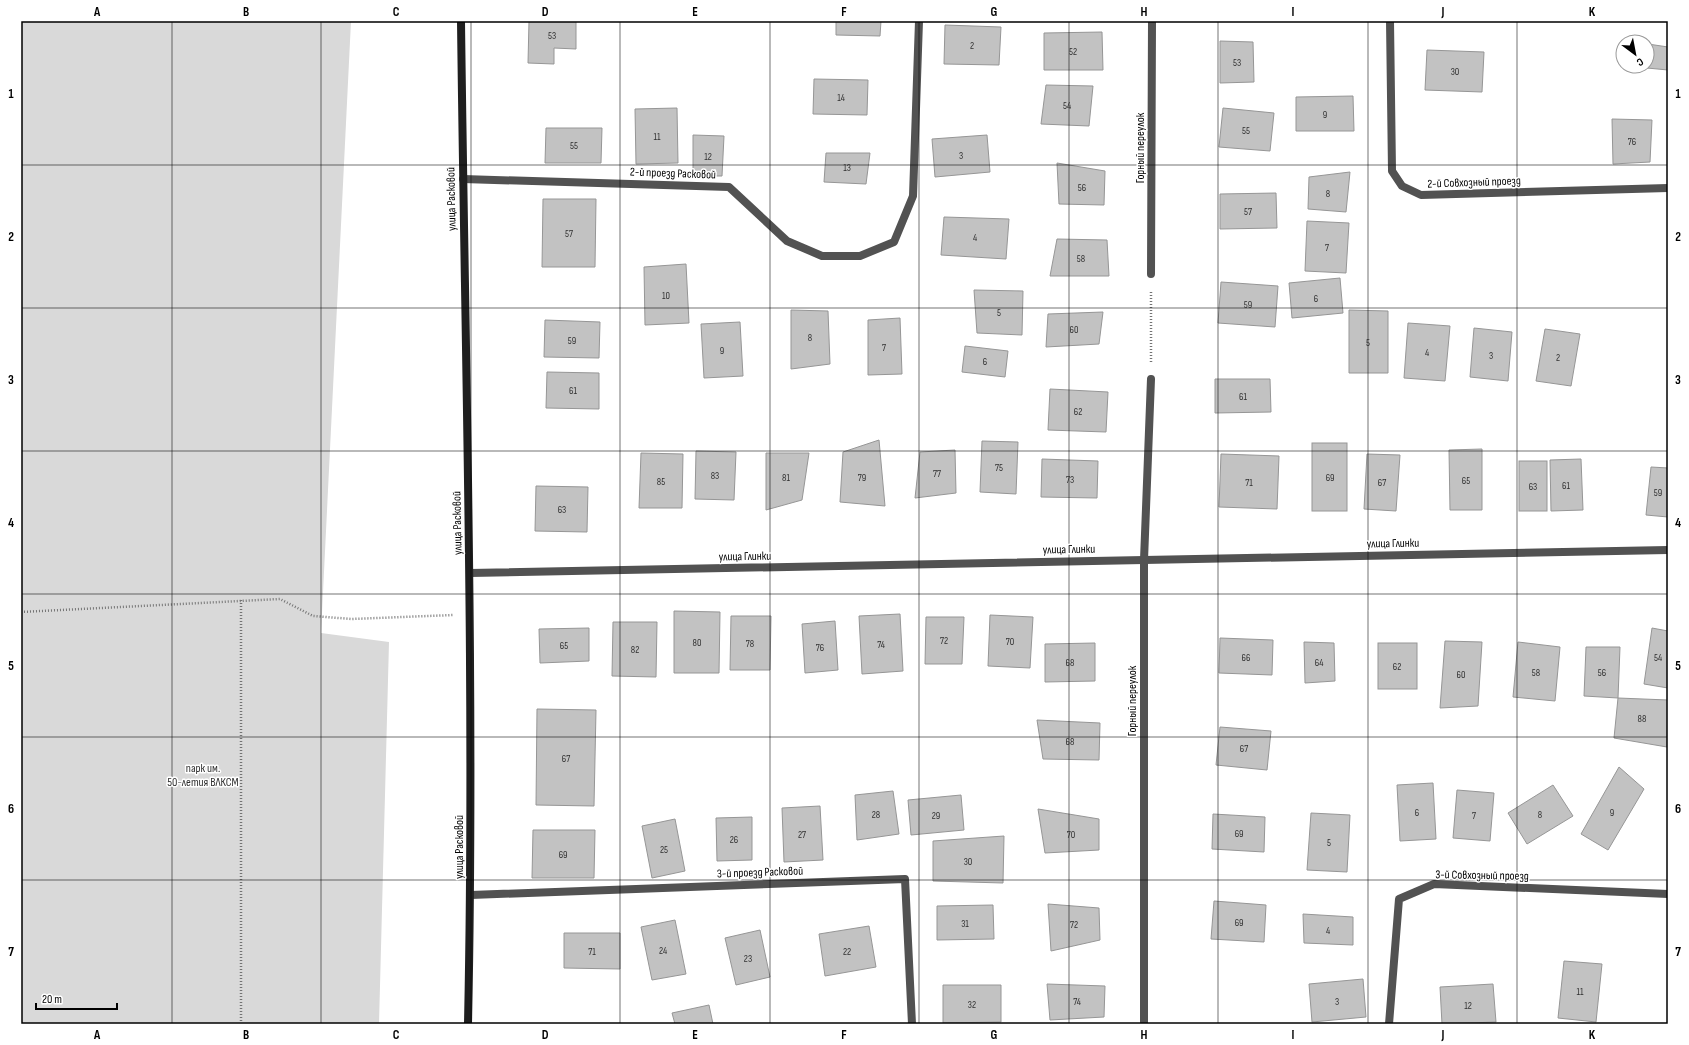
<svg xmlns="http://www.w3.org/2000/svg" width="1689" height="1045" font-family="'Sofia Sans Condensed',sans-serif">
	<style>
		.green { fill: #d9d9d9 }
		.building { fill: #c2c2c2; stroke: #969696 }
		.lines { fill: none; stroke-linecap: round; stroke-linejoin: round }
		.path { stroke: #747474; stroke-width: 2.5; stroke-dasharray: 1 2; stroke-linecap: butt }
		.street { stroke: #525252; stroke-width: 8 }
		.secondary { stroke: #1f1f1f; stroke-width: 8 }
		.grid { fill: none; stroke: #000; stroke-width: 1; stroke-opacity: 0.55 }
		.labels { text-anchor: middle; stroke-width: 3; stroke-linejoin: round; paint-order: stroke }
		.number-label { font-size: 10px; fill: #303030 }
		.street-label { font-size: 12px; fill: #000; stroke: #fff }
		.park-label { font-size: 12px; fill: #303030; stroke: #fff }
		.neatline { fill: none; stroke: #000; stroke-width: 1.5 }
		.grid-label { font-size: 13px; text-anchor: middle; font-weight: bold; fill: #000 }
	</style>
	<rect width="100%" height="100%" fill="#fff"/>
	<!-- green -->
	<path class="green" d="M21,21H351L321,633L389,642L379,1024H21Z"/>
	<!-- building -->
	<g class="building">
		<path d="M529,21H576V49L554,48V64L528,63Z"/>
		<path d="M836,21H881L880,36L836,35Z"/>
		<path d="M945,25L1001,27L999,65L944,64Z"/>
		<path d="M1102,32L1103,70H1044V33Z"/>
		<path d="M1220,41L1253,42L1254,82L1220,83Z"/>
		<path d="M1648,44L1668,47V70L1647,68Z"/>
		<path d="M1427,50L1484,52L1482,92L1425,90Z"/>
		<path d="M814,79L868,80L867,115L813,114Z"/>
		<path d="M1046,85L1093,86L1089,126L1041,124Z"/>
		<path d="M1353,96L1354,131H1296V97Z"/>
		<path d="M677,108L678,163L636,164L635,109Z"/>
		<path d="M1223,108L1274,113L1270,151L1219,147Z"/>
		<path d="M1612,119L1652,120L1650,162L1613,164Z"/>
		<path d="M546,128H602L601,163H545Z"/>
		<path d="M693,135L724,136L722,176H693Z"/>
		<path d="M987,135L990,172L935,177L932,139Z"/>
		<path d="M826,153H870L866,184L824,182Z"/>
		<path d="M1057,163L1105,171L1104,205L1059,204Z"/>
		<path d="M1350,172L1346,212L1308,209L1309,177Z"/>
		<path d="M1276,193L1277,228L1220,229V194Z"/>
		<path d="M543,199H596L595,267H542Z"/>
		<path d="M944,217L1009,219L1006,259L941,255Z"/>
		<path d="M1307,221L1349,223L1346,273L1305,271Z"/>
		<path d="M1057,239L1107,240L1109,276H1050Z"/>
		<path d="M686,264L689,323L645,325L644,267Z"/>
		<path d="M1340,278L1343,313L1292,318L1289,283Z"/>
		<path d="M1221,282L1278,286L1275,327L1218,323Z"/>
		<path d="M974,290L1023,291L1022,335L977,333Z"/>
		<path d="M791,310L828,311L830,364L791,369Z"/>
		<path d="M1349,310L1388,311V373H1349Z"/>
		<path d="M1103,312L1099,344L1046,347L1048,314Z"/>
		<path d="M900,318L902,374L868,375V320Z"/>
		<path d="M545,320L600,322L599,358L544,357Z"/>
		<path d="M740,322L743,376L704,378L701,324Z"/>
		<path d="M1408,323L1450,326L1445,381L1404,378Z"/>
		<path d="M1474,328L1512,332L1508,381L1470,377Z"/>
		<path d="M1545,329L1580,334L1571,386L1536,381Z"/>
		<path d="M965,346L1008,351L1005,377L962,372Z"/>
		<path d="M547,372L599,373V409L546,408Z"/>
		<path d="M1215,379H1270L1271,412L1215,413Z"/>
		<path d="M1050,389L1108,392L1106,432L1048,430Z"/>
		<path d="M879,440L885,506L840,502L843,452Z"/>
		<path d="M982,441L1018,442L1016,494L980,492Z"/>
		<rect x="1312" y="443" width="35" height="68"/>
		<path d="M1482,449V510H1450L1449,450Z"/>
		<path d="M955,450L956,493L915,498L920,452Z"/>
		<path d="M696,451L736,452L734,500L695,499Z"/>
		<path d="M641,453L683,454L682,508H639Z"/>
		<path d="M766,453H809L802,500L766,510Z"/>
		<path d="M1221,454L1279,456L1277,509L1219,507Z"/>
		<path d="M1367,454L1400,455L1396,511L1364,509Z"/>
		<path d="M1042,459L1098,461L1097,498L1041,497Z"/>
		<path d="M1581,459L1583,510L1551,511L1550,460Z"/>
		<rect x="1519" y="461" width="28" height="50"/>
		<path d="M1651,467L1668,468V517L1646,515Z"/>
		<path d="M536,486L588,487L587,532L535,531Z"/>
		<path d="M674,611L720,612L719,673H674Z"/>
		<path d="M900,614L903,671L862,674L859,616Z"/>
		<path d="M990,615L1033,617L1030,668L988,666Z"/>
		<path d="M731,616H771L770,670H730Z"/>
		<path d="M926,617H964L962,664H925Z"/>
		<path d="M835,621L838,670L805,673L802,624Z"/>
		<path d="M613,622H657L656,677L612,676Z"/>
		<path d="M589,628V661L540,663L539,629Z"/>
		<path d="M1652,628L1668,631V688L1644,684Z"/>
		<path d="M1220,638L1273,640L1272,675L1219,673Z"/>
		<path d="M1445,641L1482,642L1478,706L1440,708Z"/>
		<path d="M1304,642L1334,643L1335,681L1305,683Z"/>
		<path d="M1518,642L1560,647L1555,701L1513,697Z"/>
		<path d="M1095,643V681L1045,682V644Z"/>
		<rect x="1378" y="643" width="39" height="46"/>
		<path d="M1586,647H1620L1618,698L1584,696Z"/>
		<path d="M1618,698L1668,700L1667,747L1614,738Z"/>
		<path d="M537,709L596,710L594,806L536,805Z"/>
		<path d="M1037,720L1100,723L1099,760L1043,759Z"/>
		<path d="M1220,727L1271,731L1267,770L1216,765Z"/>
		<path d="M1619,767L1644,789L1608,850L1581,834Z"/>
		<path d="M1433,783L1436,839L1400,841L1397,785Z"/>
		<path d="M1553,785L1573,816L1527,844L1508,813Z"/>
		<path d="M1457,790L1494,793L1490,841L1453,838Z"/>
		<path d="M893,791L899,834L857,840L855,795Z"/>
		<path d="M961,795L964,830L911,835L908,800Z"/>
		<path d="M820,806L823,860L784,862L782,808Z"/>
		<path d="M1038,809L1099,819V850L1045,853Z"/>
		<path d="M1311,813L1350,815L1347,872L1307,870Z"/>
		<path d="M1213,814L1265,817L1264,852L1212,849Z"/>
		<path d="M752,817V860L717,861L716,818Z"/>
		<path d="M675,819L685,871L652,878L642,826Z"/>
		<path d="M533,830H595L594,878H532Z"/>
		<path d="M1004,836L1003,883L933,881V841Z"/>
		<path d="M1214,901L1266,905L1264,942L1211,939Z"/>
		<path d="M1048,904L1099,908L1100,940L1051,951Z"/>
		<path d="M993,905L994,939L937,940V906Z"/>
		<path d="M1303,914L1353,917V945L1304,943Z"/>
		<path d="M675,920L686,974L652,980L641,927Z"/>
		<path d="M869,926L876,967L825,976L819,934Z"/>
		<path d="M760,930L770,977L736,985L725,938Z"/>
		<path d="M564,933H620V969L564,968Z"/>
		<path d="M1564,961L1602,964L1596,1022L1558,1018Z"/>
		<path d="M1363,979L1366,1017L1312,1022L1309,984Z"/>
		<path d="M1047,984L1105,986L1104,1017L1050,1020Z"/>
		<path d="M1493,984L1496,1022L1442,1024L1440,987Z"/>
		<path d="M943,985H1001V1022L943,1023Z"/>
		<path d="M709,1005L713,1024H675L672,1013Z"/>
	</g>
	<g class="lines">
		<!-- path -->
		<g class="path">
			<path d="M1151,362V291"/>
			<path d="M241,600V1024"/>
			<path d="M21,612L280,599L313,616L352,619L453,615"/>
		</g>
		<!-- street -->
		<g class="street">
			<path d="M1390,21L1392,171L1402,186L1421,195L1668,188"/>
			<path d="M463,179L729,187L787,241L822,256H860L894,242L913,196L919,21"/>
			<path d="M1151,274L1152,21"/>
			<path d="M470,573L1668,550"/>
			<path d="M471,895L905,879L912,1024"/>
			<path d="M1144,1024V560L1151,379"/>
			<path d="M1389,1024L1399,899L1434,884L1668,894"/>
		</g>
		<!-- secondary -->
		<path class="secondary" d="M461,21C465,355 475,690 468,1024"/>
	</g>
	<!-- grid -->
	<path class="grid" d="M172,21V1024M321,21V1024M471,21V1024M620,21V1024M770,21V1024M919,21V1024M1069,21V1024M1218,21V1024M1368,21V1024M1517,21V1024M21,165H1668M21,308H1668M21,451H1668M21,594H1668M21,737H1668M21,880H1668"/>
	<g class="labels">
		<!-- number labels -->
		<g class="number-label">
			<text x="552" y="39">53</text>
			<text x="972" y="49">2</text>
			<text x="1073" y="55">52</text>
			<text x="1237" y="66">53</text>
			<text x="1455" y="75">30</text>
			<text x="841" y="101">14</text>
			<text x="1067" y="109">54</text>
			<text x="1325" y="118">9</text>
			<text x="1246" y="134">55</text>
			<text x="657" y="140">11</text>
			<text x="1632" y="145">76</text>
			<text x="574" y="149">55</text>
			<text x="961" y="159">3</text>
			<text x="708" y="160">12</text>
			<text x="847" y="171">13</text>
			<text x="1082" y="191">56</text>
			<text x="1328" y="197">8</text>
			<text x="1248" y="215">57</text>
			<text x="569" y="237">57</text>
			<text x="975" y="241">4</text>
			<text x="1327" y="251">7</text>
			<text x="1081" y="262">58</text>
			<text x="666" y="299">10</text>
			<text x="1316" y="302">6</text>
			<text x="1248" y="308">59</text>
			<text x="999" y="316">5</text>
			<text x="1074" y="333">60</text>
			<text x="810" y="341">8</text>
			<text x="572" y="344">59</text>
			<text x="1368" y="346">5</text>
			<text x="884" y="351">7</text>
			<text x="722" y="354">9</text>
			<text x="1427" y="356">4</text>
			<text x="1491" y="359">3</text>
			<text x="1558" y="361">2</text>
			<text x="985" y="365">6</text>
			<text x="573" y="394">61</text>
			<text x="1243" y="400">61</text>
			<text x="1078" y="415">62</text>
			<text x="999" y="471">75</text>
			<text x="937" y="477">77</text>
			<text x="715" y="479">83</text>
			<text x="786" y="481">81</text>
			<text x="862" y="481">79</text>
			<text x="1330" y="481">69</text>
			<text x="1070" y="483">73</text>
			<text x="1466" y="484">65</text>
			<text x="661" y="485">85</text>
			<text x="1249" y="486">71</text>
			<text x="1382" y="486">67</text>
			<text x="1566" y="489">61</text>
			<text x="1533" y="490">63</text>
			<text x="1658" y="496">59</text>
			<text x="562" y="513">63</text>
			<text x="944" y="644">72</text>
			<text x="1010" y="645">70</text>
			<text x="697" y="646">80</text>
			<text x="750" y="647">78</text>
			<text x="881" y="648">74</text>
			<text x="564" y="649">65</text>
			<text x="820" y="651">76</text>
			<text x="635" y="653">82</text>
			<text x="1246" y="661">66</text>
			<text x="1658" y="661">54</text>
			<text x="1070" y="666">68</text>
			<text x="1319" y="666">64</text>
			<text x="1397" y="670">62</text>
			<text x="1536" y="676">58</text>
			<text x="1602" y="676">56</text>
			<text x="1461" y="678">60</text>
			<text x="1642" y="722">88</text>
			<text x="1070" y="745">68</text>
			<text x="1244" y="752">67</text>
			<text x="566" y="762">67</text>
			<text x="1417" y="816">6</text>
			<text x="1612" y="816">9</text>
			<text x="876" y="818">28</text>
			<text x="1540" y="818">8</text>
			<text x="936" y="819">29</text>
			<text x="1474" y="819">7</text>
			<text x="1239" y="837">69</text>
			<text x="802" y="838">27</text>
			<text x="1071" y="838">70</text>
			<text x="734" y="843">26</text>
			<text x="1329" y="846">5</text>
			<text x="664" y="853">25</text>
			<text x="563" y="858">69</text>
			<text x="968" y="865">30</text>
			<text x="1239" y="926">69</text>
			<text x="965" y="927">31</text>
			<text x="1074" y="928">72</text>
			<text x="1328" y="934">4</text>
			<text x="663" y="954">24</text>
			<text x="592" y="955">71</text>
			<text x="847" y="955">22</text>
			<text x="748" y="962">23</text>
			<text x="1580" y="995">11</text>
			<text x="1077" y="1005">74</text>
			<text x="1337" y="1005">3</text>
			<text x="972" y="1008">32</text>
			<text x="1468" y="1009">12</text>
		</g>
		<!-- street labels -->
		<g class="street-label">
			<text transform="translate(1140 148) rotate(-90)" y="4">Горный переулок</text>
			<text transform="translate(673 173) rotate(2)" y="4">2-й проезд Расковой</text>
			<text transform="translate(1474 182) rotate(-2)" y="4">2-й Совхозный проезд</text>
			<text transform="translate(451 199) rotate(-91)" y="4">улица Расковой</text>
			<text transform="translate(457 523) rotate(-91)" y="4">улица Расковой</text>
			<text transform="translate(1393 543) rotate(-1)" y="4">улица Глинки</text>
			<text transform="translate(1069 549) rotate(-1)" y="4">улица Глинки</text>
			<text transform="translate(745 556) rotate(-1)" y="4">улица Глинки</text>
			<text transform="translate(1132 701) rotate(-90)" y="4">Горный переулок</text>
			<text transform="translate(459 847) rotate(-90)" y="4">улица Расковой</text>
			<text transform="translate(760 872) rotate(-2)" y="4">3-й проезд Расковой</text>
			<text transform="translate(1482 875) rotate(1)" y="4">3-й Совхозный проезд</text>
		</g>
		<!-- park labels -->
		<g class="park-label">
			<text x="203" y="772">парк им.<tspan x="203" dy="14">50-летия ВЛКСМ</tspan></text>
		</g>
	</g>
	<!-- border -->
	<rect width="1689" height="1045" fill="none" stroke="#ffffff" stroke-width="44"/>
	<!-- north arrow -->
	<g transform="translate(1635 54) rotate(148)"><circle r="19" fill="#ffffff" stroke="#999999"/>
	<path d="M0-3L7 15L0 10L-7 15Z" fill="#000000"/>
	<text y="-6" font-size="11" font-weight="bold" text-anchor="middle" fill="#000000">С</text>
	</g>
	<!-- scale -->
	<path d="M36 1003v6h81v-6" fill="none" stroke="#000000" stroke-width="2"/>
	<text x="42" y="1003" font-size="12" fill="#000000" stroke="#ffffff" stroke-width="3" paint-order="stroke">20 m</text>
	<rect x="22" y="22" width="1645" height="1001" class="neatline"/>
	<g class="grid-label">
		<text x="97" y="16">A</text>
		<text x="246" y="16">B</text>
		<text x="396" y="16">C</text>
		<text x="545" y="16">D</text>
		<text x="695" y="16">E</text>
		<text x="844" y="16">F</text>
		<text x="994" y="16">G</text>
		<text x="1144" y="16">H</text>
		<text x="1293" y="16">I</text>
		<text x="1443" y="16">J</text>
		<text x="1592" y="16">K</text>
		<text x="11" y="98">1</text>
		<text x="1678" y="98">1</text>
		<text x="11" y="241">2</text>
		<text x="1678" y="241">2</text>
		<text x="11" y="384">3</text>
		<text x="1678" y="384">3</text>
		<text x="11" y="527">4</text>
		<text x="1678" y="527">4</text>
		<text x="11" y="670">5</text>
		<text x="1678" y="670">5</text>
		<text x="11" y="813">6</text>
		<text x="1678" y="813">6</text>
		<text x="11" y="956">7</text>
		<text x="1678" y="956">7</text>
		<text x="97" y="1039">A</text>
		<text x="246" y="1039">B</text>
		<text x="396" y="1039">C</text>
		<text x="545" y="1039">D</text>
		<text x="695" y="1039">E</text>
		<text x="844" y="1039">F</text>
		<text x="994" y="1039">G</text>
		<text x="1144" y="1039">H</text>
		<text x="1293" y="1039">I</text>
		<text x="1443" y="1039">J</text>
		<text x="1592" y="1039">K</text>
	</g>
</svg>
